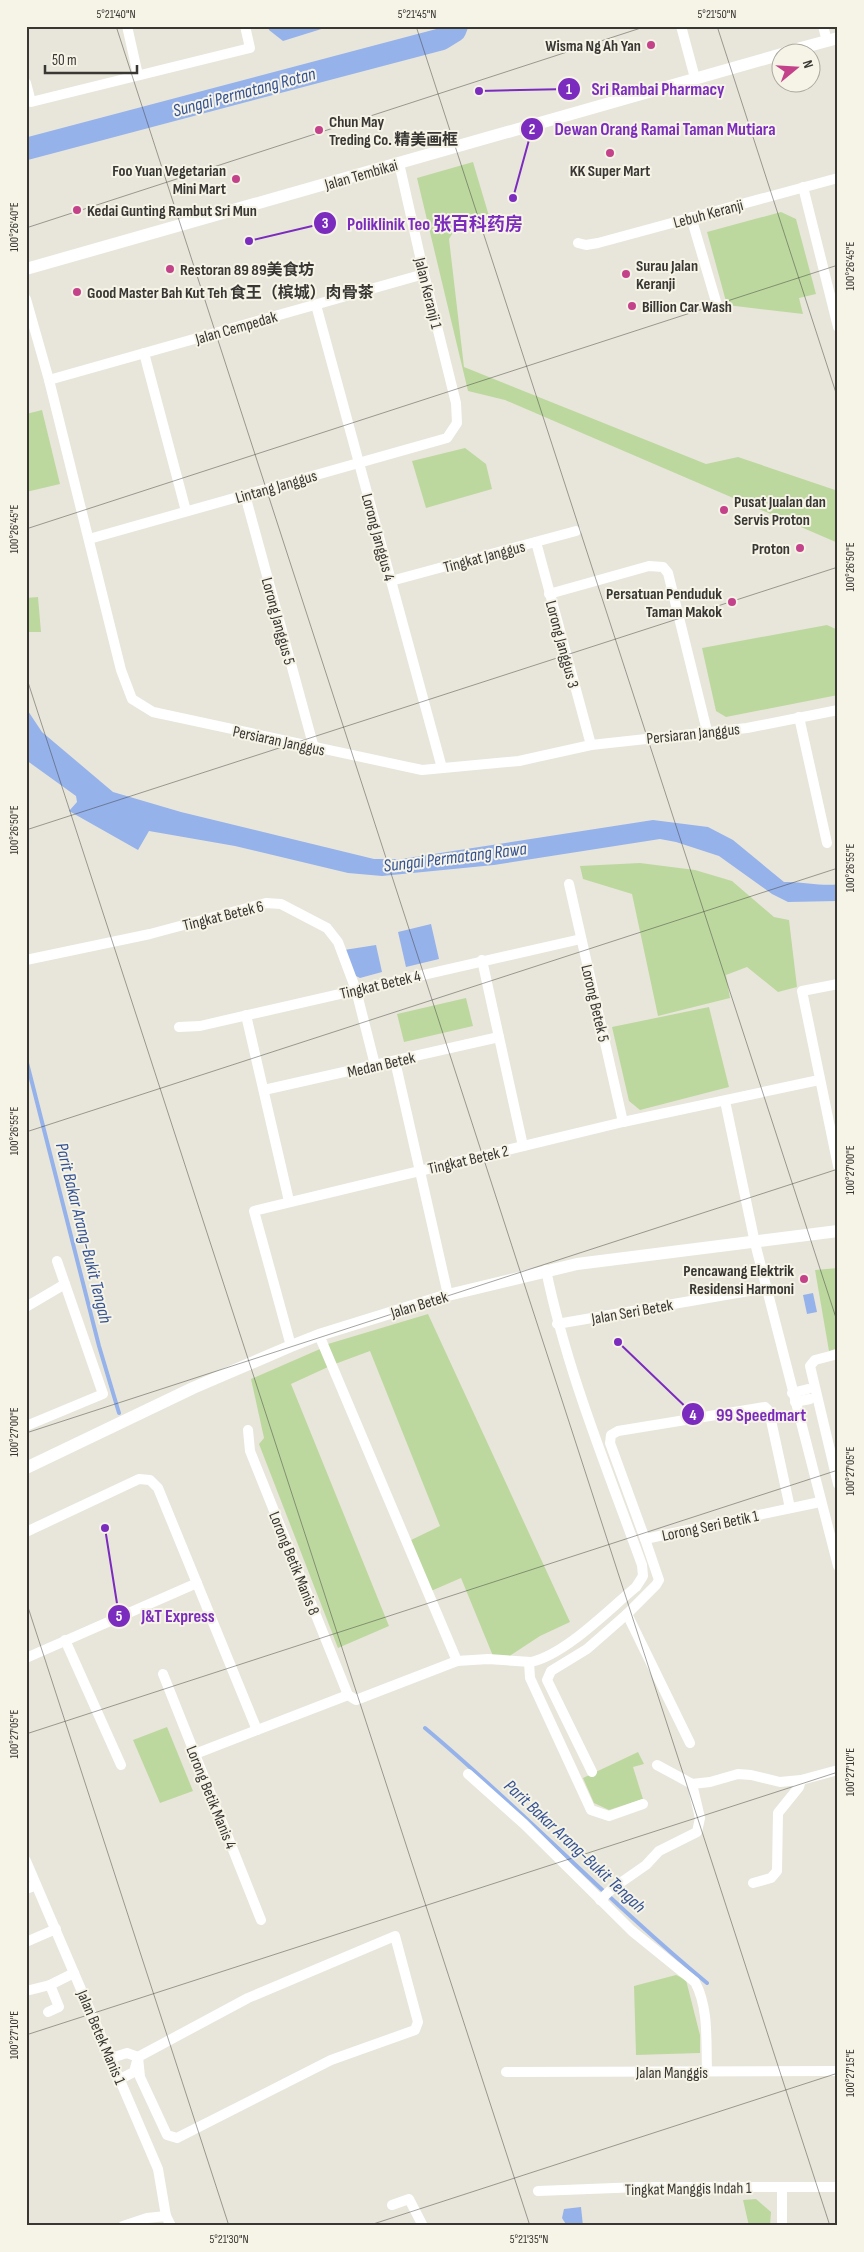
<svg xmlns="http://www.w3.org/2000/svg" width="864" height="2252" font-family="'Sofia Sans Condensed','Noto Sans SC',sans-serif">
	<style>
		.green { fill: #bdd89f }
		.water { fill: #96b2eb }
		.lines { fill: none; stroke-linecap: round; stroke-linejoin: round }
		.stream { stroke: #96b2eb; stroke-width: 4 }
		.river { stroke: #96b2eb; stroke-width: 22 }
		.minor { stroke: #fff; stroke-width: 10 }
		.tertiary { stroke: #fff; stroke-width: 12 }
		.ticks { fill: none; stroke: #383733; stroke-width: 1; stroke-opacity: 0.45 }
		.poi-dot { fill: #c3428a; stroke: #f6f3e7; stroke-width: 2 }
		.labels { text-anchor: middle; stroke-width: 4; stroke-linejoin: round; paint-order: stroke }
		.poi-label { font-size: 16px; font-weight: bold; fill: #383733; stroke: #f6f3e7; text-anchor: start }
		.street-label { font-size: 16px; fill: #383733; stroke: #f6f3e7 }
		.water-label { font-size: 18px; font-style: italic; fill: #335296; stroke: #f6f3e7 }
		.leader { fill: none; stroke: #7b2cbf; stroke-width: 2 }
		.callout-dot { fill: #7b2cbf; stroke: #f6f3e7; stroke-width: 2 }
		.mark-label { font-size: 15px; text-anchor: middle; font-weight: bold; fill: #fff }
		.callout-label { font-size: 18px; text-anchor: middle; font-weight: bold; fill: #7b2cbf; stroke: #f6f3e7; stroke-width: 4; stroke-linejoin: round; paint-order: stroke }
		.neatline { fill: none; stroke: #383733; stroke-width: 2 }
		.ticks-label { font-size: 12px; text-anchor: middle; fill: #383733 }
	</style>
	<rect width="100%" height="100%" fill="#e8e6da"/>
	<!-- green -->
	<g class="green">
		<path d="M473,162L494,233L462,218L449,239L464,367L706,464L738,457L838,491V543L505,400L468,391L417,178Z"/>
		<path d="M781,212L796,219L816,294L799,298L803,314L727,305L707,232Z"/>
		<path d="M42,410L60,484L26,492V414Z"/>
		<path d="M465,448L486,464L492,489L426,508L412,461Z"/>
		<path d="M38,597L41,632H26V598Z"/>
		<path d="M827,625L838,630V695L726,717L716,711L702,648Z"/>
		<path d="M640,863L695,870L732,881L774,917L789,920L797,987L778,992L747,967L726,975L730,998L658,1016L632,894L583,879L580,866Z"/>
		<path d="M466,998L473,1026L404,1042L397,1014Z"/>
		<path d="M709,1007L729,1087L640,1110L629,1101L612,1027Z"/>
		<path d="M838,1268V1348L829,1351L815,1270Z"/>
		<path d="M428,1314L570,1622L540,1636L508,1657L493,1656L461,1578L431,1591L409,1541L440,1526L370,1351L335,1364L328,1344Z"/>
		<path d="M320,1349L328,1367L291,1384L389,1626L338,1648L259,1444L264,1438L251,1379Z"/>
		<path d="M167,1727L193,1791L160,1803L133,1740Z"/>
		<path d="M638,1752L644,1764L633,1767L643,1799L609,1810L594,1803L583,1778Z"/>
		<path d="M676,1975L686,1980L700,2035V2053L636,2055L634,1986Z"/>
		<path d="M756,2199L771,2212L770,2226H749L743,2200Z"/>
	</g>
	<!-- water -->
	<g class="water">
		<path d="M268,26H331L283,41L269,30Z"/>
		<path d="M26,708L42,732L113,792L181,812L374,859H401L653,820L708,827L733,840L784,882C801,881 824,887 838,884V901L788,902L772,894L719,856L676,842L660,839L494,865L382,876L348,873L235,846L149,831L138,850L69,811L77,802L76,796L26,760Z"/>
		<path d="M431,924L439,959L406,967L398,932Z"/>
		<path d="M376,945L382,972L360,978L350,973L344,950Z"/>
		<path d="M813,1293L817,1312L807,1314L803,1295Z"/>
		<path d="M581,2207L583,2226H567L562,2218L564,2209Z"/>
	</g>
	<g class="lines">
		<!-- stream -->
		<g class="stream">
			<path d="M26,1059L99,1346L119,1413"/>
			<path d="M425,1728C522,1809 609,1902 707,1983"/>
		</g>
		<!-- river -->
		<path class="river" d="M26,149L442,39L455,31L457,26"/>
		<!-- minor -->
		<g class="minor">
			<path d="M127,26L138,75"/>
			<path d="M681,26L695,78"/>
			<path d="M823,26L827,41"/>
			<path d="M26,83L31,102L250,48L245,26"/>
			<path d="M803,187L838,327"/>
			<path d="M691,217L717,305"/>
			<path d="M578,243L586,245L598,243L838,178"/>
			<path d="M26,299L49,380L121,670L132,699L153,712L422,770L519,761L591,745L747,728L838,710"/>
			<path d="M316,305L442,768"/>
			<path d="M144,353L186,511"/>
			<path d="M49,380L424,274"/>
			<path d="M245,495L314,748"/>
			<path d="M89,539L447,438L457,423L456,403L424,274L399,163"/>
			<path d="M536,542L591,745"/>
			<path d="M391,581L576,531"/>
			<path d="M549,594L649,566L663,567L668,573L707,731"/>
			<path d="M799,717L827,843"/>
			<path d="M569,884L623,1122"/>
			<path d="M26,960L150,934L266,903L281,904L327,928L338,942L356,990L375,1065"/>
			<path d="M482,960L523,1146"/>
			<path d="M838,984L802,991L838,1166"/>
			<path d="M246,1015L289,1201"/>
			<path d="M179,1027L200,1026L581,939"/>
			<path d="M395,1061L448,1295"/>
			<path d="M264,1090L499,1037"/>
			<path d="M725,1101L755,1243L838,1566"/>
			<path d="M26,1307L65,1284"/>
			<path d="M557,1324L766,1288"/>
			<path d="M319,1335L457,1661"/>
			<path d="M291,1346L254,1211L623,1122L819,1080"/>
			<path d="M838,1354L815,1360L810,1366L838,1484"/>
			<path d="M792,1393L808,1389"/>
			<path d="M795,1402L810,1399"/>
			<path d="M26,1426L103,1394L57,1261"/>
			<path d="M248,1430L250,1451L348,1695"/>
			<path d="M26,1532L139,1479L150,1480L158,1488L257,1730"/>
			<path d="M645,1539L610,1443L611,1435L618,1431L765,1407L769,1411L790,1508"/>
			<path d="M627,1614L690,1743"/>
			<path d="M65,1640L121,1765"/>
			<path d="M26,1658L197,1583"/>
			<path d="M529,1662L530,1678L591,1810L609,1816L643,1804"/>
			<path d="M163,1674L261,1920"/>
			<path d="M348,1695L356,1700L457,1661L488,1659L531,1662C566,1654 608,1610 636,1587L643,1576L642,1565C607,1468 567,1372 546,1270"/>
			<path d="M195,1754L348,1695"/>
			<path d="M657,1765L692,1784L710,1782L738,1774L751,1775L780,1782L801,1780L838,1770"/>
			<path d="M592,1772L547,1680L551,1671L587,1649L627,1614L656,1585L659,1580L645,1539L820,1502"/>
			<path d="M468,1774L524,1824L632,1931L695,1982C709,2008 706,2042 707,2072"/>
			<path d="M26,1861L158,2169L166,2216"/>
			<path d="M753,1883L771,1878L777,1871L778,1813L799,1787L801,1780"/>
			<path d="M26,1889L36,1885"/>
			<path d="M600,1900L613,1888L646,1865L659,1851L697,1832L700,1818L692,1784"/>
			<path d="M395,1936L418,2022L415,2030L331,2060L177,2138L167,2135L140,2077L138,2057L248,1998Z"/>
			<path d="M26,1942L56,1929"/>
			<path d="M26,1991L50,1985L74,1973"/>
			<path d="M48,2012L59,2007L50,1985"/>
			<path d="M111,2058L127,2053L138,2057L134,2072L120,2079"/>
			<path d="M506,2072L838,2071"/>
			<path d="M538,2191L640,2187H838"/>
			<path d="M392,2205L409,2199L423,2226"/>
			<path d="M123,2226L147,2218L166,2216L171,2226"/>
			<path d="M782,2226V2187"/>
		</g>
		<!-- tertiary -->
		<g class="tertiary">
			<path d="M786,52L838,38"/>
			<path d="M26,269L782,54"/>
			<path d="M26,1468L193,1388L291,1346L319,1335L448,1295L577,1264L838,1231"/>
		</g>
	</g>
	<!-- ticks -->
	<path class="ticks" d="M116,26L830,2226M416,26L838,1324M717,26L838,399M26,228L647,26M26,529L838,265M26,676L530,2226M26,830L838,567M26,1132L838,868M26,1433L838,1169M26,1601L229,2226M26,1734L838,1470M26,2035L838,1772M367,2226L838,2073"/>
	<!-- markers -->
	<g class="poi-dot">
		<circle cx="651" cy="45" r="5"/>
		<circle cx="319" cy="130" r="5"/>
		<circle cx="610" cy="153" r="5"/>
		<circle cx="236" cy="179" r="5"/>
		<circle cx="77" cy="210" r="5"/>
		<circle cx="170" cy="269" r="5"/>
		<circle cx="626" cy="274" r="5"/>
		<circle cx="77" cy="292" r="5"/>
		<circle cx="632" cy="306" r="5"/>
		<circle cx="724" cy="510" r="5"/>
		<circle cx="800" cy="548" r="5"/>
		<circle cx="732" cy="602" r="5"/>
		<circle cx="804" cy="1279" r="5"/>
	</g>
	<g class="labels">
		<!-- poi labels -->
		<g class="poi-label">
			<text x="641" y="51" text-anchor="end">Wisma Ng Ah Yan</text>
			<text x="329" y="127">Chun May<tspan x="329" dy="18">Treding Co. 精美画框</tspan></text>
			<text x="226" y="176" text-anchor="end">Foo Yuan Vegetarian<tspan x="226" dy="18">Mini Mart</tspan></text>
			<text x="610" y="176" text-anchor="middle">KK Super Mart</text>
			<text x="87" y="216">Kedai Gunting Rambut Sri Mun</text>
			<text x="636" y="271">Surau Jalan<tspan x="636" dy="18">Keranji</tspan></text>
			<text x="180" y="275">Restoran 89 89美食坊</text>
			<text x="87" y="298">Good Master Bah Kut Teh 食王（槟城）肉骨茶</text>
			<text x="642" y="312">Billion Car Wash</text>
			<text x="734" y="507">Pusat Jualan dan<tspan x="734" dy="18">Servis Proton</tspan></text>
			<text x="790" y="554" text-anchor="end">Proton</text>
			<text x="722" y="599" text-anchor="end">Persatuan Penduduk<tspan x="722" dy="18">Taman Makok</tspan></text>
			<text x="794" y="1276" text-anchor="end">Pencawang Elektrik<tspan x="794" dy="18">Residensi Harmoni</tspan></text>
		</g>
		<!-- street labels -->
		<g class="street-label">
			<text transform="translate(361 174) rotate(-16)" y="6">Jalan Tembikai</text>
			<text transform="translate(708 213) rotate(-15)" y="6">Lebuh Keranji</text>
			<text transform="translate(429 293) rotate(76)" y="6">Jalan Keranji 1</text>
			<text transform="translate(236 327) rotate(-16)" y="6">Jalan Cempedak</text>
			<text transform="translate(276 486) rotate(-16)" y="6">Lintang Janggus</text>
			<text transform="translate(379 537) rotate(75)" y="6">Lorong Janggus 4</text>
			<text transform="translate(484 556) rotate(-15)" y="6">Tingkat Janggus</text>
			<text transform="translate(279 621) rotate(75)" y="6">Lorong Janggus 5</text>
			<text transform="translate(563 644) rotate(75)" y="6">Lorong Janggus 3</text>
			<text transform="translate(693 733) rotate(-6)" y="6">Persiaran Janggus</text>
			<text transform="translate(279 740) rotate(12)" y="6">Persiaran Janggus</text>
			<text transform="translate(223 915) rotate(-14)" y="6">Tingkat Betek 6</text>
			<text transform="translate(380 984) rotate(-13)" y="6">Tingkat Betek 4</text>
			<text transform="translate(596 1003) rotate(77)" y="6">Lorong Betek 5</text>
			<text transform="translate(381 1064) rotate(-13)" y="6">Medan Betek</text>
			<text transform="translate(468 1159) rotate(-13)" y="6">Tingkat Betek 2</text>
			<text transform="translate(419 1304) rotate(-17)" y="6">Jalan Betek</text>
			<text transform="translate(632 1311) rotate(-10)" y="6">Jalan Seri Betek</text>
			<text transform="translate(710 1525) rotate(-12)" y="6">Lorong Seri Betik 1</text>
			<text transform="translate(295 1563) rotate(68)" y="6">Lorong Betik Manis 8</text>
			<text transform="translate(212 1797) rotate(68)" y="6">Lorong Betik Manis 4</text>
			<text transform="translate(102 2037) rotate(67)" y="6">Jalan Betek Manis 1</text>
			<text x="672" y="2078">Jalan Manggis</text>
			<text transform="translate(688 2188) rotate(-1)" y="6">Tingkat Manggis Indah 1</text>
		</g>
		<!-- water labels -->
		<g class="water-label">
			<text transform="translate(244 92) rotate(-15)" y="6">Sungai Permatang Rotan</text>
			<text transform="translate(455 857) rotate(-7)" y="6">Sungai Permatang Rawa</text>
			<text transform="translate(84 1233) rotate(76)" y="6">Parit Bakar Arang-Bukit Tengah</text>
			<text transform="translate(575 1846) rotate(43)" y="6">Parit Bakar Arang-Bukit Tengah</text>
		</g>
	</g>
	<!-- callouts -->
	<path class="leader" d="M479 91L569 89M513 198L532 129M249 241L325 223M618 1342L693 1414M105 1528L119 1616"/>
	<g class="callout-dot">
		<circle cx="479" cy="91" r="5"/>
		<circle cx="513" cy="198" r="5"/>
		<circle cx="249" cy="241" r="5"/>
		<circle cx="618" cy="1342" r="5"/>
		<circle cx="105" cy="1528" r="5"/>
		<circle cx="569" cy="89" r="12"/>
		<circle cx="532" cy="129" r="12"/>
		<circle cx="325" cy="223" r="12"/>
		<circle cx="693" cy="1414" r="12"/>
		<circle cx="119" cy="1616" r="12"/>
	</g>
	<g class="mark-label">
		<text x="569" y="94">1</text>
		<text x="532" y="134">2</text>
		<text x="325" y="228">3</text>
		<text x="693" y="1420">4</text>
		<text x="119" y="1621">5</text>
	</g>
	<g class="callout-label">
		<text x="658" y="95">Sri Rambai Pharmacy</text>
		<text x="665" y="135">Dewan Orang Ramai Taman Mutiara</text>
		<text x="435" y="230">Poliklinik Teo 张百科药房</text>
		<text x="761" y="1421">99 Speedmart</text>
		<text x="178" y="1622">J&amp;T Express</text>
	</g>
	<!-- border -->
	<rect width="864" height="2252" fill="none" stroke="#f6f3e7" stroke-width="55"/>
	<!-- north arrow -->
	<g transform="translate(796 68) rotate(72)"><circle r="24" fill="#f6f3e7" stroke="#aaa89f"/>
	<path d="M0-4L9 19L0 12L-9 19Z" fill="#c3428a"/>
	<text y="-8" font-size="14" font-weight="bold" text-anchor="middle" fill="#383733">N</text>
	</g>
	<!-- scale -->
	<path d="M45 65v8h92v-8" fill="none" stroke="#383733" stroke-width="2.5"/>
	<text x="52" y="65" font-size="15" fill="#383733" stroke="#f6f3e7" stroke-width="4" paint-order="stroke">50 m</text>
	<rect x="28" y="28" width="808" height="2196" class="neatline"/>
	<g class="ticks-label">
		<text x="116" y="18">5°21'40"N</text>
		<text x="417" y="18">5°21'45"N</text>
		<text x="717" y="18">5°21'50"N</text>
		<text transform="translate(14 227) rotate(-90)" y="4">100°26'40"E</text>
		<text transform="translate(850 266) rotate(-90)" y="4">100°26'45"E</text>
		<text transform="translate(14 529) rotate(-90)" y="4">100°26'45"E</text>
		<text transform="translate(850 567) rotate(-90)" y="4">100°26'50"E</text>
		<text transform="translate(14 830) rotate(-90)" y="4">100°26'50"E</text>
		<text transform="translate(850 868) rotate(-90)" y="4">100°26'55"E</text>
		<text transform="translate(14 1131) rotate(-90)" y="4">100°26'55"E</text>
		<text transform="translate(850 1170) rotate(-90)" y="4">100°27'00"E</text>
		<text transform="translate(14 1432) rotate(-90)" y="4">100°27'00"E</text>
		<text transform="translate(850 1471) rotate(-90)" y="4">100°27'05"E</text>
		<text transform="translate(14 1734) rotate(-90)" y="4">100°27'05"E</text>
		<text transform="translate(850 1772) rotate(-90)" y="4">100°27'10"E</text>
		<text transform="translate(14 2035) rotate(-90)" y="4">100°27'10"E</text>
		<text transform="translate(850 2073) rotate(-90)" y="4">100°27'15"E</text>
		<text x="229" y="2243">5°21'30"N</text>
		<text x="529" y="2243">5°21'35"N</text>
	</g>
</svg>
